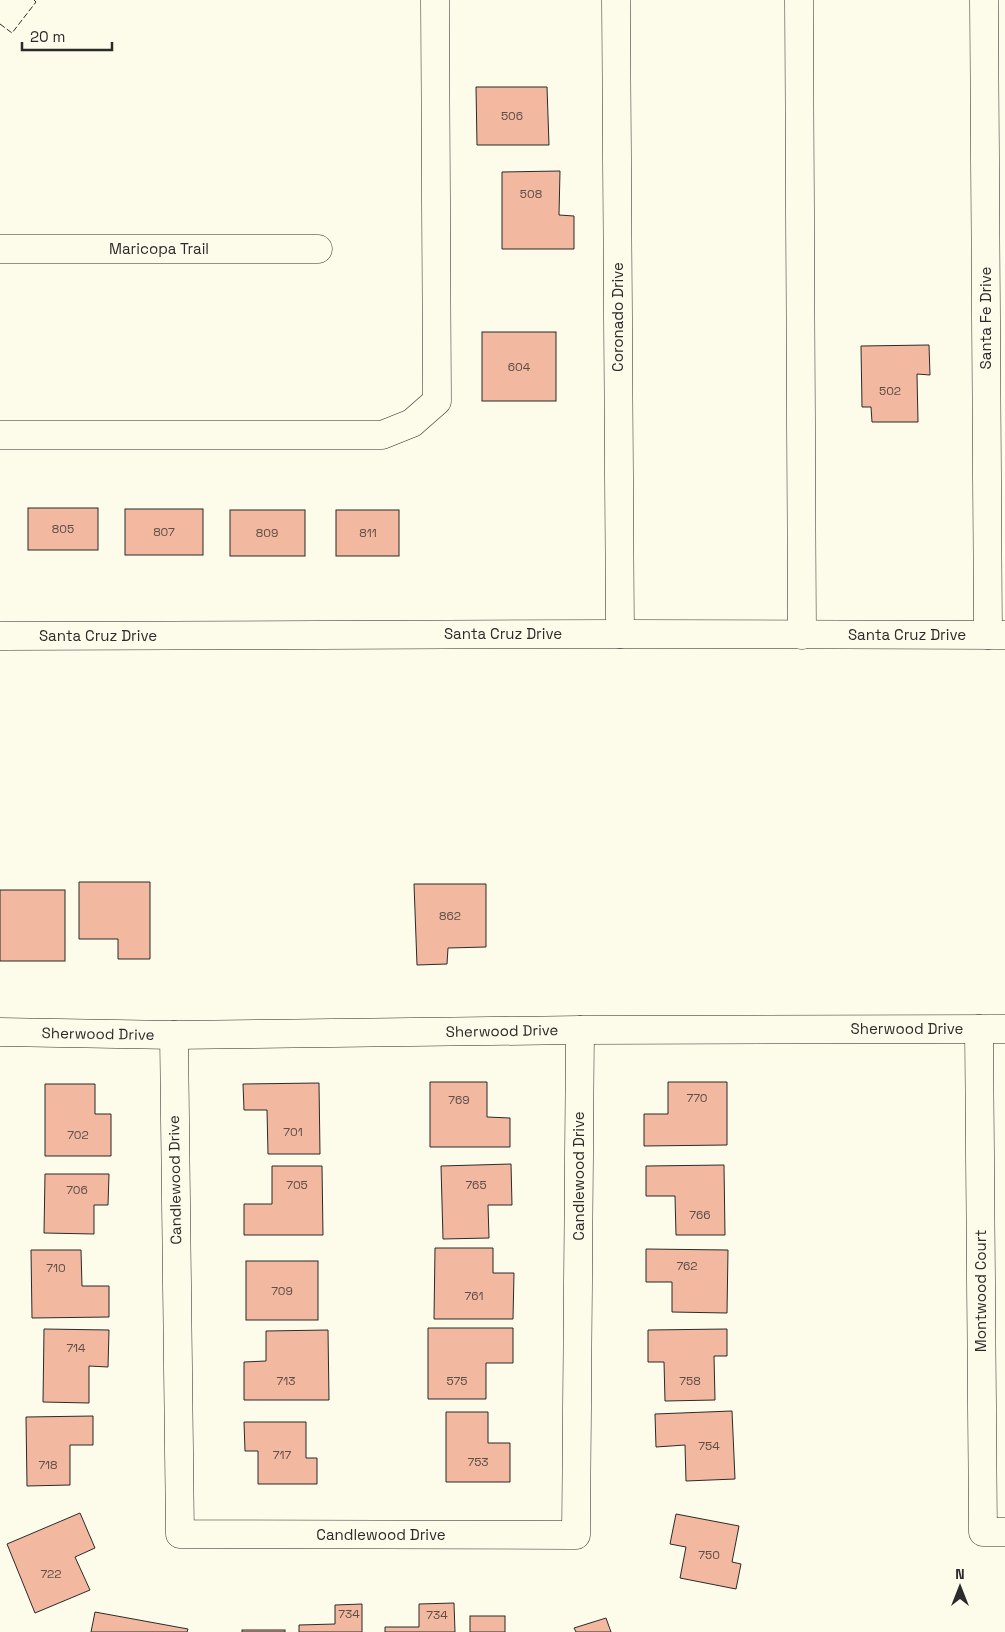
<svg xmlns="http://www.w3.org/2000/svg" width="1005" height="1632" font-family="'Space Grotesk',sans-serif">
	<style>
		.building { fill: #f2b8a0; stroke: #2b2b2b }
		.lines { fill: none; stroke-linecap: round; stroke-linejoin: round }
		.minor-casing { stroke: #2b2b2b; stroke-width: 29 }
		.minor { stroke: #fdfbea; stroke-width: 28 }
		.fence { stroke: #2b2b2b; stroke-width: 1; stroke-dasharray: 6 2.5; stroke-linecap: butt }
		.labels { text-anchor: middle; stroke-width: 4; stroke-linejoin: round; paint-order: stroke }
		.number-label { font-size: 12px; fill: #5d4e48 }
		.street-label { font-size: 15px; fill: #2b2b2b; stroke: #fdfbea }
	</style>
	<rect width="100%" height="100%" fill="#fdfbea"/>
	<!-- building -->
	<g class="building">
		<path d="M476,87H547L549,145H477Z"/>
		<path d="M560,171L559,215L574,216V249H502V172Z"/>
		<rect x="482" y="332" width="74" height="69"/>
		<path d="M929,345L930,375L917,374L918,422H872L871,407H862L861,346Z"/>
		<rect x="28" y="508" width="70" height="42"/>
		<rect x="125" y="509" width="78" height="46"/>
		<rect x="230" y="510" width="75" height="46"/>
		<rect x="336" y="510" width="63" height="46"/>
		<path d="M79,882H150V959H118V939H79Z"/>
		<path d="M414,884H486V947L448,948L447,964L417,965Z"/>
		<rect x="0" y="890" width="65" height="71"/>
		<path d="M430,1082H487V1117L510,1118V1147H430Z"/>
		<path d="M668,1082H727V1145L644,1146V1114H668Z"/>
		<path d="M319,1083L320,1154H268L267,1110H244L243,1084Z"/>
		<path d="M45,1084H95V1114H111V1156H45Z"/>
		<path d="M511,1164L512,1205H488L489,1238L443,1239L441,1166Z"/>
		<path d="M724,1165L725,1235H676L675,1196H646V1166Z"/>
		<path d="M272,1166H322L323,1235H244V1204H272Z"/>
		<path d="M45,1174H109L108,1205H94V1234L44,1233Z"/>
		<path d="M435,1248H493V1273H514L513,1319H434Z"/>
		<path d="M646,1249L728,1250L727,1313L672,1312V1282H646Z"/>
		<path d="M31,1250H81L82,1286H109V1317L32,1318Z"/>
		<rect x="246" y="1261" width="72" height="59"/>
		<path d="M428,1328H513V1363H486V1399H428Z"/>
		<path d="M44,1329L109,1330L108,1367L89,1366V1403L43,1402Z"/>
		<path d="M727,1329V1356H714L715,1400L665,1401L664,1362H648V1330Z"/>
		<path d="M328,1330L329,1400H244V1362L266,1361V1331Z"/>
		<path d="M732,1411L735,1479L686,1481L685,1445L656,1447L655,1414Z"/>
		<path d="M446,1412H488V1443H510V1482H446Z"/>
		<path d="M93,1416V1445H70V1485L27,1486L26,1417Z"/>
		<path d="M244,1422H306V1458H317V1484H258V1451H245Z"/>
		<path d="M80,1513L95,1548L75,1557L90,1590L35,1613L7,1544Z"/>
		<path d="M676,1514L739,1526L732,1562L741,1564L736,1589L680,1578L686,1547L670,1544Z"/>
		<path d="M454,1603L455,1632H385V1627H419V1604Z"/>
		<path d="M362,1604V1632H299V1625L335,1624V1605Z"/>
		<path d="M95,1612L188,1629L187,1632H91Z"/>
		<rect x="470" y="1616" width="35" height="16"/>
		<path d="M606,1618L611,1632H576L574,1628Z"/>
		<rect x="242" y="1630" width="43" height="2"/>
	</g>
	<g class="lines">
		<defs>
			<g id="minor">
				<path d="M616,0L620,634"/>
				<path d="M799,0L802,635"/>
				<path d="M984,0L988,635"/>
				<path d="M0,249H318"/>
				<path d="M0,435H382L412,423L437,401L435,0"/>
				<path d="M0,636L620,634L1005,635"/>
				<path d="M979,1029L983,1532H1005"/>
				<path d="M0,1032L174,1035L580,1030L1005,1029"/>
				<path d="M174,1035L180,1534L576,1535L580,1030"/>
			</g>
		</defs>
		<!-- minor casing -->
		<use href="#minor" class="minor-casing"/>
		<!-- minor -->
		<use href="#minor" class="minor"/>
		<!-- fence -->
		<path class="fence" d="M0,24L12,33L36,2L34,0"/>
	</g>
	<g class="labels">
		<!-- number labels -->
		<g class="number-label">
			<text x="512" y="120">506</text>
			<text x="531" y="198">508</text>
			<text x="519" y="371">604</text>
			<text x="890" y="395">502</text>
			<text x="63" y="533">805</text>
			<text x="164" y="536">807</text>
			<text x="267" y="537">809</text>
			<text x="368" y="537">811</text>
			<text x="450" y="920">862</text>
			<text x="697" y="1102">770</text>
			<text x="459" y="1104">769</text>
			<text x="293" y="1136">701</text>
			<text x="78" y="1139">702</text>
			<text x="297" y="1189">705</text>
			<text x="476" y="1189">765</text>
			<text x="77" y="1194">706</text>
			<text x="700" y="1219">766</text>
			<text x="687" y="1270">762</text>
			<text x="56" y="1272">710</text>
			<text x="282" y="1295">709</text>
			<text x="474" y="1300">761</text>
			<text x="76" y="1352">714</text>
			<text x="286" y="1385">713</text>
			<text x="457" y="1385">575</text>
			<text x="690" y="1385">758</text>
			<text x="709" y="1450">754</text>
			<text x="282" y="1459">717</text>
			<text x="478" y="1466">753</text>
			<text x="48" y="1469">718</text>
			<text x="709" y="1559">750</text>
			<text x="51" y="1578">722</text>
			<text x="349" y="1618">734</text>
			<text x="437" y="1619">734</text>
		</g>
		<!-- street labels -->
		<g class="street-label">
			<text x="159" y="254">Maricopa Trail</text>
			<text transform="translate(618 317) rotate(-90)" y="5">Coronado Drive</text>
			<text transform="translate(986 318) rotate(-90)" y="5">Santa Fe Drive</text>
			<text x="503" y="639">Santa Cruz Drive</text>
			<text x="907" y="640">Santa Cruz Drive</text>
			<text x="98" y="641">Santa Cruz Drive</text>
			<text x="907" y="1034">Sherwood Drive</text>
			<text transform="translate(502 1031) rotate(-1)" y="5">Sherwood Drive</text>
			<text transform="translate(98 1034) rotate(1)" y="5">Sherwood Drive</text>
			<text transform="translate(579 1176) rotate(-90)" y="5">Candlewood Drive</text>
			<text transform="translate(175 1180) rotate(-91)" y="5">Candlewood Drive</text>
			<text transform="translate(981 1291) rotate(-90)" y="5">Montwood Court</text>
			<text x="381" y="1540">Candlewood Drive</text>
		</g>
	</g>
	<!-- north arrow -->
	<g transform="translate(960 1587)" stroke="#fdfbea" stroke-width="4" paint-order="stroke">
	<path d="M0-4L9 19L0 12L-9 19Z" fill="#2b2b2b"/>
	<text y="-8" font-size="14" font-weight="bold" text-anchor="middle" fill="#2b2b2b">N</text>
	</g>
	<!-- scale -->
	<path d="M22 42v8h90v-8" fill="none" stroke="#2b2b2b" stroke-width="2.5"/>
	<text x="30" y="42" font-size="15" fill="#2b2b2b" stroke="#fdfbea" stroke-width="4" paint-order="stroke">20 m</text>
</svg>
